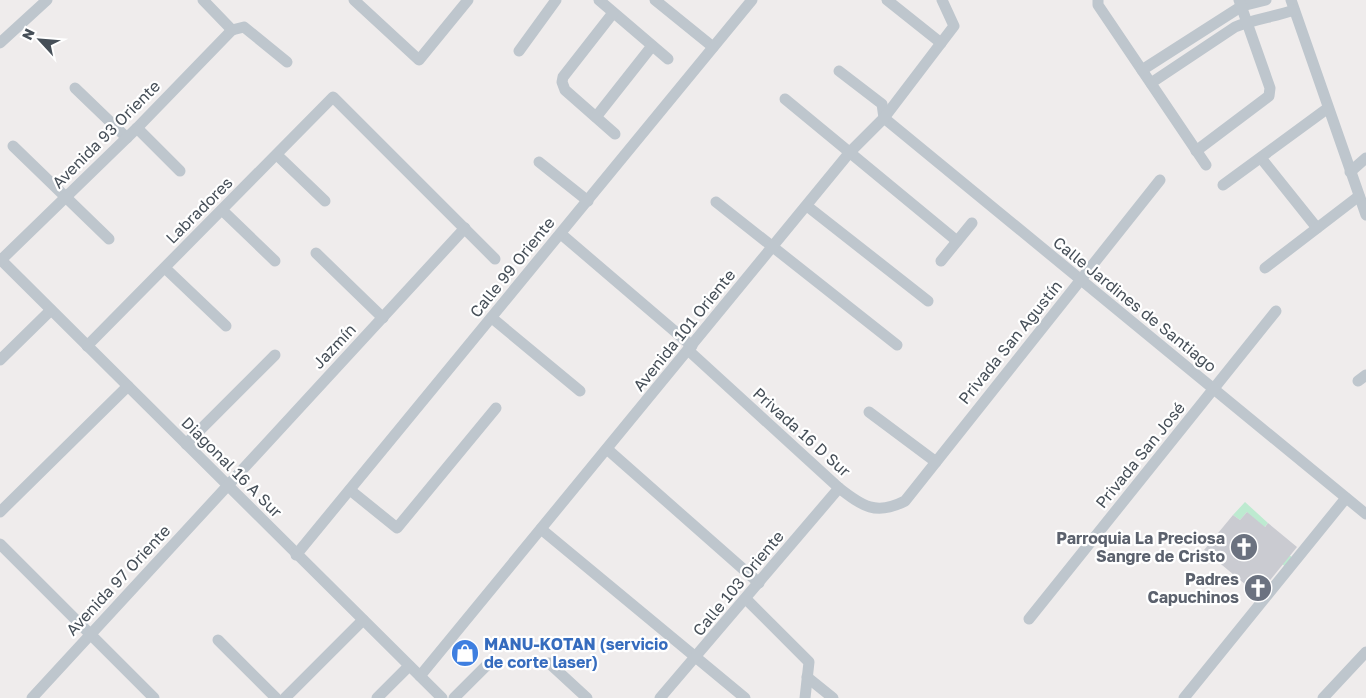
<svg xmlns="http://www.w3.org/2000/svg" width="1366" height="698" font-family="'Golos Text',sans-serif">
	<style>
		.green { fill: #bdead0 }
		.building { fill: #cacbd1 }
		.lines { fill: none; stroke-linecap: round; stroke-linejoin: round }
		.minor { stroke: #bec6cd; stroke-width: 11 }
		.labels { text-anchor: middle; stroke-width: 4.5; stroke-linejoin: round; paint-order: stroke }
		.street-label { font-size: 16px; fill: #464f58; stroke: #fff }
		.worship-label { font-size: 16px; font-weight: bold; fill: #5b616d; stroke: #fff; text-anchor: end }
		.shop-label { font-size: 16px; font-weight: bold; fill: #366cbe; stroke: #fff; text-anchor: start }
	</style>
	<rect width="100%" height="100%" fill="#efecec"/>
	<!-- green -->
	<path class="green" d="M1245,502L1268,523L1261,531L1294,559L1287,568L1277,560L1247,512L1240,520L1233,515Z"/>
	<!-- building -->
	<path class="building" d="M1247,512L1265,527L1268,523L1297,547L1258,595L1204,550L1233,515L1240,520Z"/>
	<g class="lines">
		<!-- minor -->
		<g class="minor">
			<path d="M203,0L232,30"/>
			<path d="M354,0L419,60L468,0"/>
			<path d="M599,0L668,59"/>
			<path d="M655,0L713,47"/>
			<path d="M887,0L941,43"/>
			<path d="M1098,0V5L1206,165"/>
			<path d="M1291,0L1366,215"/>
			<path d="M613,13L563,77L562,82L565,90L615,134"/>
			<path d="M232,30L244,27L287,62"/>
			<path d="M0,43L47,0"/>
			<path d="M519,51L556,0"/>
			<path d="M1142,70L1242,6L1266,0"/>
			<path d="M839,71L882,104L884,118"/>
			<path d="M1151,83L1235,27C1254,19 1274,17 1294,10"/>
			<path d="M75,88L127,138"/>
			<path d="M785,99L957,241"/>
			<path d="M596,117L652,46"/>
			<path d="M884,118L1366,514"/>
			<path d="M137,128L180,171"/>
			<path d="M13,146L109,239"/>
			<path d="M1196,151L1269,96L1270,88L1239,0"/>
			<path d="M277,155L325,201"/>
			<path d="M1261,158L1317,228"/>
			<path d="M539,162L588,201"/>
			<path d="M1350,172L1366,158"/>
			<path d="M1223,185L1328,108"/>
			<path d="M716,202L897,345"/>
			<path d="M807,206L928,301"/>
			<path d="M222,210L275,261"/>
			<path d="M561,234L692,346"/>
			<path d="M316,253L383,318"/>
			<path d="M0,259L442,698"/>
			<path d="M1,260L137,128L232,30"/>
			<path d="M941,261L972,223"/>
			<path d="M165,268L226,326"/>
			<path d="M1265,268L1359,196"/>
			<path d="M492,318L580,391"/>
			<path d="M87,346L333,97L495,259"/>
			<path d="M688,350L839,488C862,506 876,516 905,501L1160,180"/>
			<path d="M0,360L51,310"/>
			<path d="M1358,381L1366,375"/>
			<path d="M869,412L936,462"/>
			<path d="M186,444L275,355"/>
			<path d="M607,449L759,583"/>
			<path d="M350,490L397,528L496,408"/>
			<path d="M0,512L128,386"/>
			<path d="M541,529L745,698"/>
			<path d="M0,544L154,698"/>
			<path d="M296,555L752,0"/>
			<path d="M746,599L809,662L805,698"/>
			<path d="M1029,619L1276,311"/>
			<path d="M218,640L276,698"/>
			<path d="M549,663L587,698"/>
			<path d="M420,676L850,152L884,118L954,26L942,0"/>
			<path d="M807,677L833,698"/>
			<path d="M32,698L465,228"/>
			<path d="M285,698L363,620"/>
			<path d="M377,698L409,666"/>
			<path d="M454,698L488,664"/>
			<path d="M660,698L839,488"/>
			<path d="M1184,698L1346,498"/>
			<path d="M1323,698L1366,652"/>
		</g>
	</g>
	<!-- icons -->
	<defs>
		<symbol id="church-disc" viewBox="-11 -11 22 22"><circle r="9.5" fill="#6b7280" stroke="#fff"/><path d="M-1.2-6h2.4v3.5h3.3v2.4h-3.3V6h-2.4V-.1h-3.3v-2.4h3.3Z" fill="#fff"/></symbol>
		<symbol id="shop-disc" viewBox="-11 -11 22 22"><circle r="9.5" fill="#3f7fe0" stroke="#fff"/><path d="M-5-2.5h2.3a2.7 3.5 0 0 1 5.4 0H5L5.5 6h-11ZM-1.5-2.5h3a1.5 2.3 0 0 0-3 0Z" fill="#fff"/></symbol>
	</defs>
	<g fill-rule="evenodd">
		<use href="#church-disc" x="1228" y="531" width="32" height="32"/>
		<use href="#church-disc" x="1242" y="572" width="32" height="32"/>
		<use href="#shop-disc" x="449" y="637" width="32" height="32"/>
	</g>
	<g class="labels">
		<!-- street labels -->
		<g class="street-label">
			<text transform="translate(106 134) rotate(-45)" y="6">Avenida 93 Oriente</text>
			<text transform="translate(199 210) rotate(-45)" y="6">Labradores</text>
			<text transform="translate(512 267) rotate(-51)" y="6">Calle 99 Oriente</text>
			<text transform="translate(1135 304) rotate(39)" y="6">Calle Jardines de Santiago</text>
			<text transform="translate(684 330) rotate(-51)" y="6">Avenida 101 Oriente</text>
			<text transform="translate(1010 342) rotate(-51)" y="6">Privada San Agustín</text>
			<text transform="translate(334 346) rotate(-47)" y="6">Jazmín</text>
			<text transform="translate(802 432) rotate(42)" y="6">Privada 16 D Sur</text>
			<text transform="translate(1140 455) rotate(-51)" y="6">Privada San José</text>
			<text transform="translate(232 467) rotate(45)" y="6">Diagonal 16 A Sur</text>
			<text transform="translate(118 580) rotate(-47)" y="6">Avenida 97 Oriente</text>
			<text transform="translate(738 583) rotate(-50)" y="6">Calle 103 Oriente</text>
		</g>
		<!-- worship labels -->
		<g class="worship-label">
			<text x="1225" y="544">Parroquia La Preciosa<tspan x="1225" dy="18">Sangre de Cristo</tspan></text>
			<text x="1239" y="585">Padres<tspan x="1239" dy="18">Capuchinos</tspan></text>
		</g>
		<!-- shop labels -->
		<g class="shop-label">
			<text x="484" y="650">MANU-KOTAN (servicio<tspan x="484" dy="18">de corte laser)</tspan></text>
		</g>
	</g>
	<!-- north arrow -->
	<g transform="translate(40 40) rotate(296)" stroke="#ffffff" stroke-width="4" paint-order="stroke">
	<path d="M0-4L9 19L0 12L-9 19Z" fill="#464f58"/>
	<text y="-8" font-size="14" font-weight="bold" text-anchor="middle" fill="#464f58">N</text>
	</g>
</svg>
